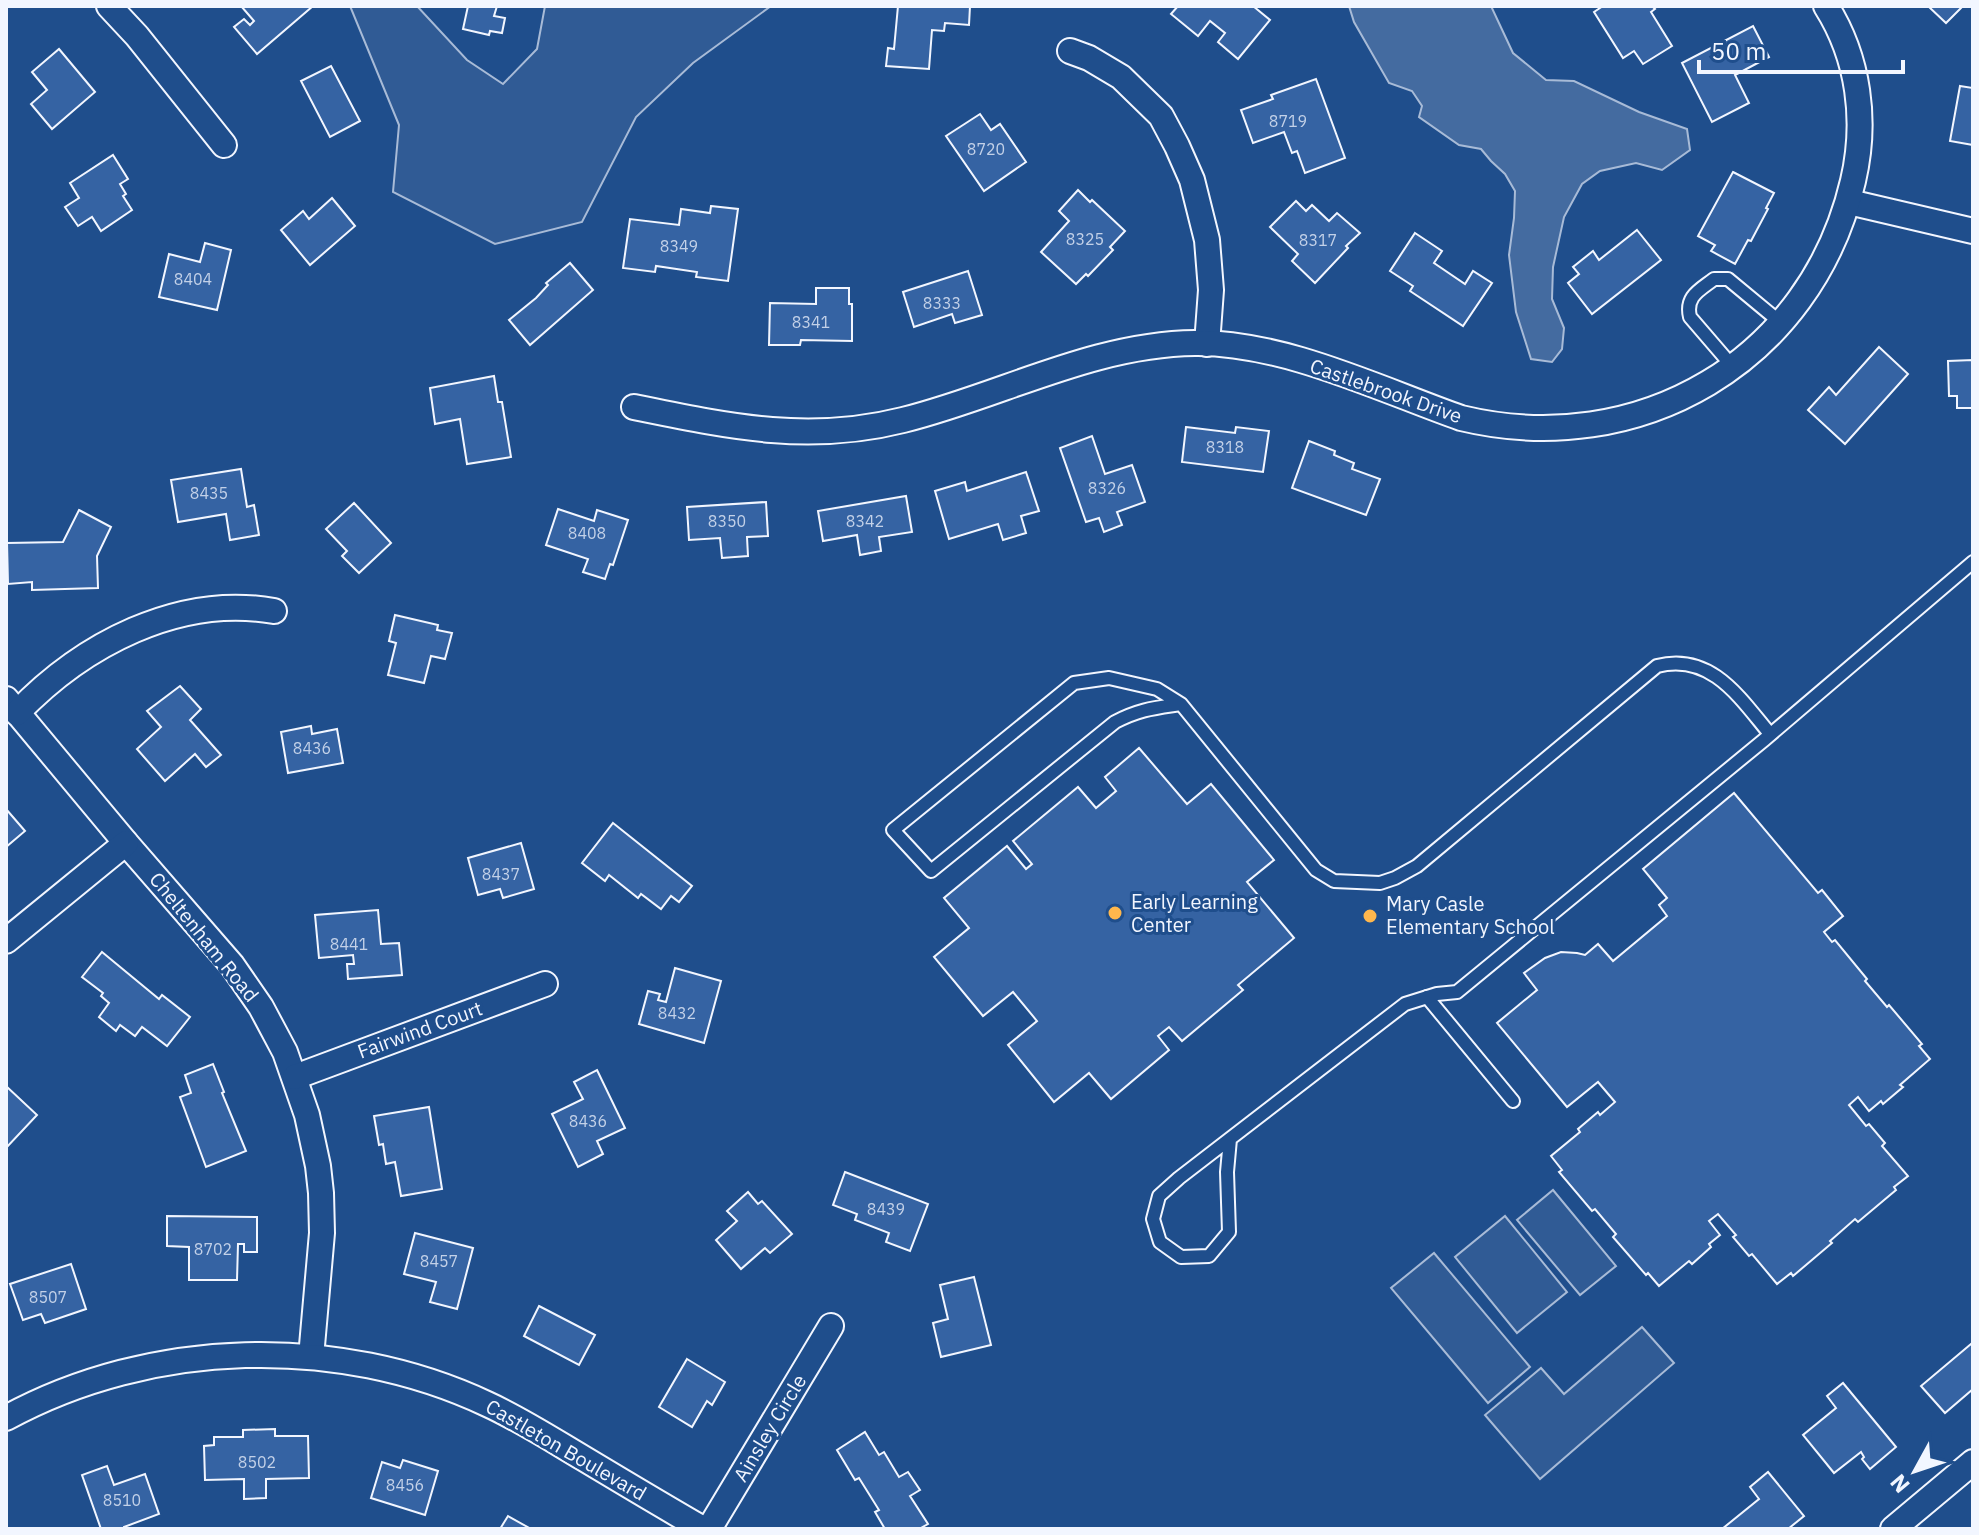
<svg xmlns="http://www.w3.org/2000/svg" width="1979" height="1535" font-family="'IBM Plex Sans',sans-serif">
	<style>
		.green { fill: #305b95; stroke: #a8bbd7; stroke-width: 2 }
		.water { fill: #446ba0; stroke: #a8bbd7; stroke-width: 2 }
		.building { fill: #3563a3; stroke: #f2f6ff; stroke-width: 2 }
		.lines { fill: none; stroke-linecap: round; stroke-linejoin: round }
		.lane-casing { stroke: #f2f6ff; stroke-width: 16 }
		.street-casing { stroke: #f2f6ff; stroke-width: 28 }
		.lane { stroke: #1f4e8c; stroke-width: 12 }
		.street { stroke: #1f4e8c; stroke-width: 24 }
		.poi-dot { fill: #ffb74d; stroke: #1f4e8c; stroke-width: 3 }
		.labels { text-anchor: middle; stroke-width: 6; stroke-linejoin: round; paint-order: stroke }
		.number-label { font-size: 16px; fill: #c3d1e8 }
		.street-label { font-size: 20px; fill: #f2f6ff; stroke: #1f4e8c }
		.poi-label { font-size: 20px; fill: #f2f6ff; stroke: #1f4e8c; text-anchor: start }
	</style>
	<rect width="100%" height="100%" fill="#1f4e8c"/>
	<!-- green -->
	<g class="green">
		<path d="M350,6H417L467,60L503,84L537,49L545,6H771L693,63L636,117L582,222L495,244L393,192L399,125Z"/>
		<path d="M1553,1190L1616,1266L1580,1295L1517,1220Z"/>
		<path d="M1505,1216L1567,1292L1517,1333L1455,1257Z"/>
		<path d="M1434,1253L1530,1367L1488,1403L1391,1288Z"/>
		<path d="M1642,1327L1674,1363L1540,1479L1485,1415L1541,1368L1564,1394Z"/>
	</g>
	<!-- water -->
	<path class="water" d="M1349,6H1491L1513,53L1546,80L1574,81L1639,112L1687,129L1690,150L1662,170L1636,163L1600,171L1582,184L1564,217L1553,267L1552,299L1564,328L1562,349L1552,362L1531,359L1516,312L1509,255L1514,218L1515,191L1505,174L1491,161L1481,149L1459,145L1419,117L1422,106L1412,91L1389,83L1354,22Z"/>
	<!-- building -->
	<g class="building">
		<path d="M241,6H313L257,54L234,27L244,19L250,25L254,21Z"/>
		<path d="M468,6H497L494,16L505,18L502,33L490,31L489,35L463,29Z"/>
		<path d="M898,6H970L969,25L945,23L944,31L932,30L929,69L886,66L888,48L894,49Z"/>
		<path d="M1178,6H1253L1270,20L1238,59L1218,42L1225,33L1210,21L1198,36L1171,14Z"/>
		<path d="M1603,6H1652L1655,9L1651,12L1672,46L1643,64L1634,51L1623,58L1594,12Z"/>
		<path d="M1928,6H1963L1946,23Z"/>
		<path d="M1753,26L1769,57L1735,75L1749,103L1712,122L1682,63Z"/>
		<path d="M59,49L95,92L52,129L31,104L47,90L32,72Z"/>
		<path d="M331,66L360,121L330,137L301,81Z"/>
		<path d="M1316,79L1345,158L1305,173L1297,151L1292,153L1284,132L1253,143L1241,110L1273,99L1271,95Z"/>
		<path d="M1960,86L1973,88V145L1950,141Z"/>
		<path d="M980,114L991,130L1000,124L1026,162L984,191L946,136Z"/>
		<path d="M113,155L128,179L120,184L126,194L123,196L132,210L101,231L92,217L78,226L65,207L79,198L70,183Z"/>
		<path d="M1733,172L1774,193L1766,208L1768,209L1751,241L1748,240L1735,264L1711,251L1715,245L1698,236Z"/>
		<path d="M1078,190L1090,202L1092,200L1125,231L1110,247L1113,250L1088,276L1086,274L1076,284L1041,252L1069,221L1059,211Z"/>
		<path d="M332,198L355,226L310,265L281,230L303,211L309,219Z"/>
		<path d="M1296,201L1306,211L1312,205L1329,221L1337,213L1360,233L1346,246L1348,248L1315,283L1292,261L1298,254L1270,227Z"/>
		<path d="M711,206L738,209L728,281L696,277L697,272L656,266L655,272L623,268L630,219L679,225L681,209L710,213Z"/>
		<path d="M1637,230L1661,260L1592,314L1568,283L1579,274L1573,267L1593,251L1599,260Z"/>
		<path d="M1415,233L1442,251L1434,263L1465,284L1473,271L1492,283L1463,326L1410,291L1413,286L1390,271Z"/>
		<path d="M205,243L231,250L217,310L159,297L169,254L200,262Z"/>
		<path d="M570,263L593,290L530,345L509,320L536,298L548,285L546,283Z"/>
		<path d="M968,271L982,315L955,323L952,314L914,327L903,292Z"/>
		<path d="M816,288H849V304H852V341L801,340L800,345H769L770,303L816,304Z"/>
		<path d="M1879,347L1908,374L1845,444L1808,410L1829,387L1836,395Z"/>
		<path d="M1973,360V408H1957V396H1949L1948,361Z"/>
		<path d="M494,376L498,402H502L511,457L467,464L460,419L435,424L430,388Z"/>
		<path d="M1186,427L1235,433L1236,427L1269,431L1263,472L1182,462Z"/>
		<path d="M1092,436L1105,474L1132,465L1145,502L1117,512L1122,525L1104,532L1099,518L1086,522L1060,448Z"/>
		<path d="M1309,441L1335,451L1334,455L1354,463L1352,469L1380,479L1366,515L1292,488Z"/>
		<path d="M241,469L247,507L254,505L259,535L230,540L226,514L178,522L171,480Z"/>
		<path d="M1026,472L1039,511L1021,516L1026,533L1003,540L998,524L949,539L935,491L965,482L967,491Z"/>
		<path d="M906,496L912,532L879,537L881,551L860,555L857,535L823,541L818,511Z"/>
		<path d="M766,502L768,536L747,537L748,556L722,558L720,538L689,540L687,507Z"/>
		<path d="M354,503L391,543L359,573L342,556L347,551L326,529Z"/>
		<path d="M558,509L594,521L597,510L628,520L613,565L610,564L605,579L583,572L588,559L546,545Z"/>
		<path d="M79,510L111,527L97,556L98,588L32,590V582L8,584L7,543L63,542Z"/>
		<path d="M395,615L438,625L437,630L452,633L445,659L431,656L424,683L388,675L396,643L389,641Z"/>
		<path d="M180,686L201,709L190,720L221,755L206,767L195,754L165,781L137,749L161,727L147,711Z"/>
		<path d="M311,726L312,734L337,729L343,763L288,773L281,732Z"/>
		<path d="M1139,748L1187,804L1211,784L1274,860L1247,882L1294,938L1238,985L1243,990L1182,1041L1169,1027L1158,1036L1169,1050L1111,1099L1089,1073L1054,1102L1008,1045L1037,1021L1013,992L983,1016L934,957L969,928L944,898L1007,846L1026,869L1032,864L1013,841L1078,787L1096,808L1116,791L1105,777Z"/>
		<path d="M1734,793L1818,893L1822,890L1843,916L1824,932L1832,942L1835,940L1867,979L1865,981L1887,1007L1889,1005L1922,1044L1919,1046L1930,1059L1900,1085L1903,1087L1883,1104L1881,1101L1869,1111L1858,1097L1849,1105L1866,1126L1869,1124L1885,1143L1882,1146L1908,1176L1894,1187L1896,1190L1858,1222L1855,1219L1830,1241L1832,1243L1793,1276L1791,1273L1777,1284L1752,1254L1749,1256L1733,1237L1736,1235L1718,1214L1709,1221L1720,1235L1709,1244L1711,1247L1692,1264L1689,1261L1659,1286L1648,1273L1646,1275L1613,1237L1616,1234L1595,1209L1592,1211L1559,1172L1562,1170L1551,1156L1580,1132L1578,1129L1598,1112L1600,1115L1615,1102L1598,1082L1567,1107L1497,1023L1537,990L1524,973L1545,958L1561,952L1577,953L1585,955L1598,944L1613,961L1667,916L1659,905L1667,898L1643,869Z"/>
		<path d="M6,809L25,831L6,847Z"/>
		<path d="M613,823L692,886L679,902L671,896L661,909L641,894L638,898L609,875L605,881L582,863Z"/>
		<path d="M521,843L534,889L503,898L500,889L478,895L468,858Z"/>
		<path d="M378,910L381,944L399,943L402,975L348,979L347,964H354L353,955L319,958L315,915Z"/>
		<path d="M102,952L159,999L162,995L190,1017L167,1046L142,1027L135,1036L120,1025L116,1031L99,1017L109,1003L101,996L103,993L82,977Z"/>
		<path d="M675,968L721,981L704,1043L639,1024L648,991L660,994L658,1000L666,1002Z"/>
		<path d="M213,1064L224,1092L222,1093L246,1151L206,1167L180,1097L191,1093L185,1075Z"/>
		<path d="M597,1070L625,1128L597,1141L603,1154L578,1167L552,1114L583,1099L574,1082Z"/>
		<path d="M6,1086L37,1115L6,1148Z"/>
		<path d="M429,1107L442,1189L401,1196L395,1162L386,1164L383,1144L379,1145L374,1116Z"/>
		<path d="M845,1172L928,1204L910,1251L886,1242L889,1233L855,1220L857,1214L833,1205Z"/>
		<path d="M748,1192L758,1204L762,1201L792,1234L770,1253L765,1248L741,1269L716,1240L737,1221L727,1211Z"/>
		<path d="M167,1216L257,1217V1252H244V1244H238L237,1280H189V1247L167,1246Z"/>
		<path d="M415,1233L473,1248L457,1309L430,1302L436,1282L404,1274Z"/>
		<path d="M71,1264L86,1309L45,1323L41,1314L23,1320L10,1284Z"/>
		<path d="M974,1277L991,1345L941,1357L933,1323L948,1319L940,1285Z"/>
		<path d="M539,1306L595,1335L579,1365L524,1336Z"/>
		<path d="M1971,1344L1973,1347V1389L1945,1413L1921,1386Z"/>
		<path d="M687,1359L725,1382L712,1405L707,1401L692,1427L659,1407Z"/>
		<path d="M1843,1383L1896,1447L1870,1469L1862,1459L1864,1457L1861,1452L1834,1473L1803,1435L1836,1408L1827,1396Z"/>
		<path d="M275,1429V1436H308L309,1478L266,1479V1498L244,1499V1479L205,1480L204,1446L214,1445V1437H243V1430Z"/>
		<path d="M865,1432L879,1455L884,1452L899,1477L908,1472L920,1490L910,1496L928,1524L919,1529H885L875,1512L879,1510L859,1478L855,1480L837,1450Z"/>
		<path d="M403,1460L438,1471L425,1515L371,1498L382,1462L400,1468Z"/>
		<path d="M107,1466L114,1485L145,1474L159,1514L124,1527V1529H101L82,1475Z"/>
		<path d="M1768,1472L1804,1516L1788,1529H1722L1759,1499L1750,1487Z"/>
		<path d="M508,1516L531,1529H500Z"/>
	</g>
	<g class="lines">
		<defs>
			<g id="lane">
				<path d="M1733,367L1690,317C1685,296 1700,290 1714,279H1728L1781,323"/>
				<path d="M1181,704C1155,708 1140,709 1115,722L931,871L893,830L1074,683L1109,678L1157,689L1181,704L1316,870L1334,881L1380,883L1395,878L1417,866L1657,666C1711,652 1740,698 1770,734"/>
				<path d="M1427,997L1513,1101"/>
				<path d="M1230,1139L1227,1172L1229,1232L1209,1256L1181,1257L1160,1242L1153,1219L1159,1196L1179,1178L1405,1004L1437,994L1457,992L1764,740L1973,562"/>
			</g>
			<g id="street">
				<path d="M109,6L137,36L224,145"/>
				<path d="M1070,51L1089,58L1121,77L1161,116L1177,146L1192,180L1207,240L1211,290L1207,344"/>
				<path d="M1849,202L1973,231"/>
				<path d="M634,407C727,426 808,444 903,420C1000,396 1093,344 1195,343C1283,342 1379,389 1461,418C1639,461 1811,361 1853,181C1867,121 1859,58 1826,6"/>
				<path d="M6,699L126,843L232,965L261,1007L285,1052L307,1115L318,1166L321,1193L322,1233L311,1357"/>
				<path d="M17,713C82,645 178,594 274,611"/>
				<path d="M6,941L126,843"/>
				<path d="M295,1077L545,984"/>
				<path d="M6,1418C151,1339 338,1334 487,1404C520,1419 551,1439 583,1458C623,1482 663,1506 703,1529"/>
				<path d="M709,1529L831,1326"/>
				<path d="M1893,1529L1973,1462"/>
			</g>
		</defs>
		<!-- lane casing -->
		<use href="#lane" class="lane-casing"/>
		<!-- street casing -->
		<use href="#street" class="street-casing"/>
		<!-- lane -->
		<use href="#lane" class="lane"/>
		<!-- street -->
		<use href="#street" class="street"/>
	</g>
	<!-- markers -->
	<g class="poi-dot">
		<circle cx="1115" cy="913" r="8"/>
		<circle cx="1370" cy="916" r="8"/>
	</g>
	<g class="labels">
		<!-- number labels -->
		<g class="number-label">
			<text x="1288" y="127">8719</text>
			<text x="986" y="155">8720</text>
			<text x="1085" y="245">8325</text>
			<text x="1318" y="246">8317</text>
			<text x="679" y="252">8349</text>
			<text x="193" y="285">8404</text>
			<text x="942" y="309">8333</text>
			<text x="811" y="328">8341</text>
			<text x="1225" y="453">8318</text>
			<text x="1107" y="494">8326</text>
			<text x="209" y="499">8435</text>
			<text x="727" y="527">8350</text>
			<text x="865" y="527">8342</text>
			<text x="587" y="539">8408</text>
			<text x="312" y="754">8436</text>
			<text x="501" y="880">8437</text>
			<text x="349" y="950">8441</text>
			<text x="677" y="1019">8432</text>
			<text x="588" y="1127">8436</text>
			<text x="886" y="1215">8439</text>
			<text x="213" y="1255">8702</text>
			<text x="439" y="1267">8457</text>
			<text x="48" y="1303">8507</text>
			<text x="257" y="1468">8502</text>
			<text x="405" y="1491">8456</text>
			<text x="122" y="1506">8510</text>
		</g>
		<!-- street labels -->
		<g class="street-label">
			<text transform="translate(1386 391) rotate(19)" y="7">Castlebrook Drive</text>
			<text transform="translate(204 937) rotate(51)" y="7">Cheltenham Road</text>
			<text transform="translate(420 1030) rotate(-20)" y="7">Fairwind Court</text>
			<text transform="translate(770 1428) rotate(-59)" y="7">Ainsley Circle</text>
			<text transform="translate(566 1450) rotate(30)" y="7">Castleton Boulevard</text>
		</g>
		<!-- poi labels -->
		<g class="poi-label">
			<text x="1131" y="909">Early Learning<tspan x="1131" dy="23">Center</tspan></text>
			<text x="1386" y="911">Mary Casle<tspan x="1386" dy="23">Elementary School</tspan></text>
		</g>
	</g>
	<!-- border -->
	<rect width="1979" height="1535" fill="none" stroke="#f2f6ff" stroke-width="16"/>
	<!-- north arrow -->
	<g transform="translate(1915 1471) rotate(230)" stroke="#1f4e8c" stroke-width="6" paint-order="stroke">
	<path d="M0-6L14 30L0 20L-14 30Z" fill="#f2f6ff"/>
	<text y="-12" font-size="22" font-weight="bold" text-anchor="middle" fill="#f2f6ff">N</text>
	</g>
	<!-- scale -->
	<path d="M1699 60v12h204v-12" fill="none" stroke="#f2f6ff" stroke-width="4"/>
	<text x="1711" y="60" font-size="24" fill="#f2f6ff" stroke="#1f4e8c" stroke-width="6" paint-order="stroke">50 m</text>
</svg>
